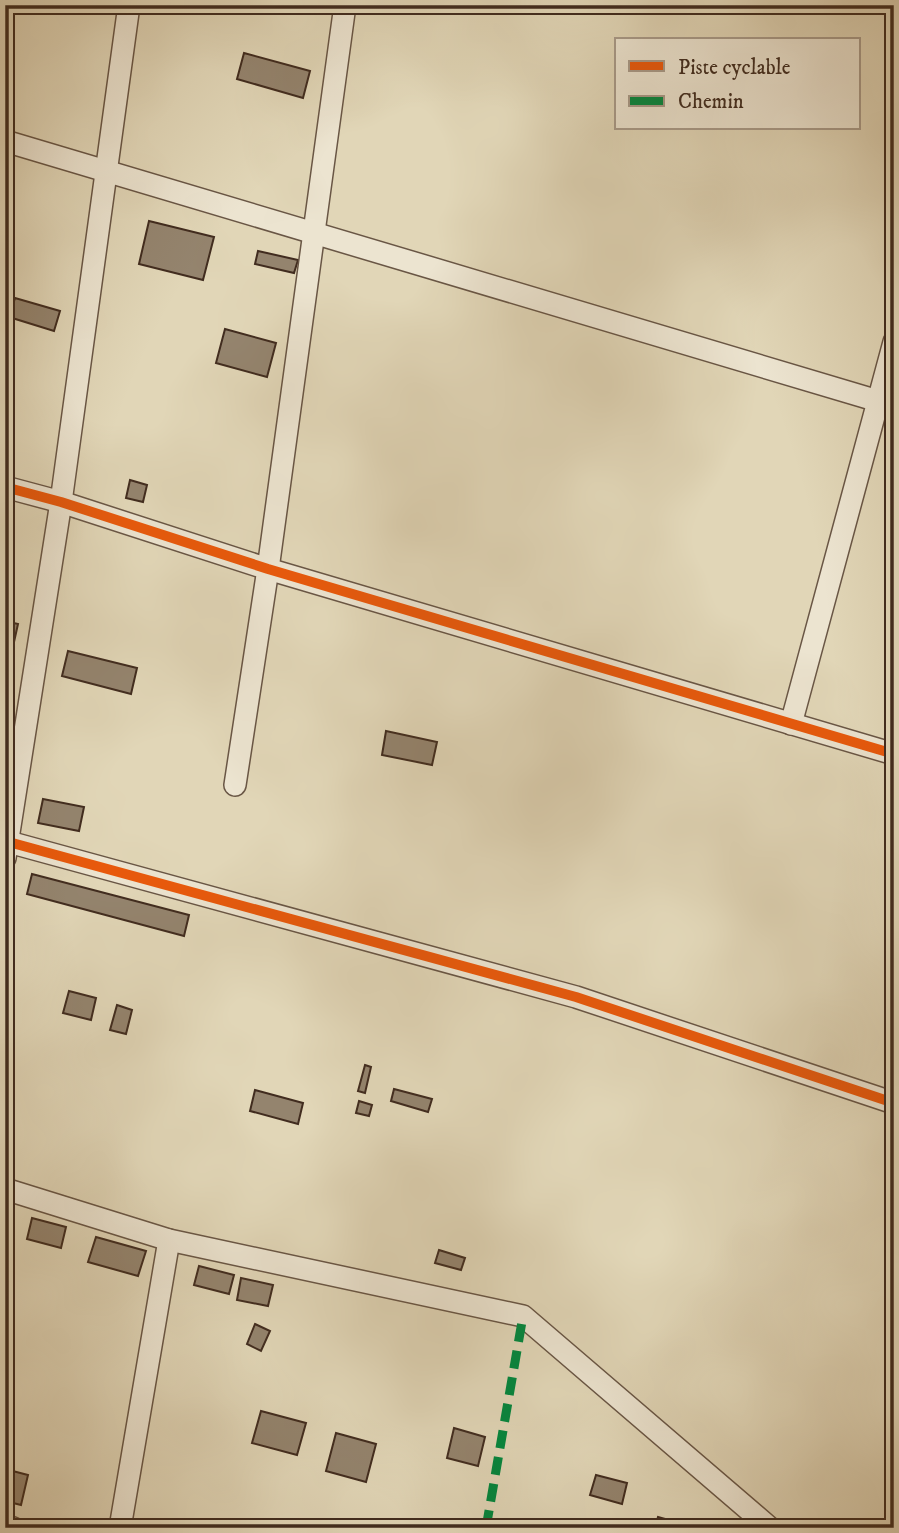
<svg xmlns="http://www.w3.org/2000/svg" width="899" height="1533" font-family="'IM FELL DW Pica',serif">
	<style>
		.building { fill: #94846e; stroke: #412c1f; stroke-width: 2 }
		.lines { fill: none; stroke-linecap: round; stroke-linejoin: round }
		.street-casing { stroke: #695645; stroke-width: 24 }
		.street { stroke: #ece4d0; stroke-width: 21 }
		.quiet { stroke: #00873e; stroke-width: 9; stroke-dasharray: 18 9; stroke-linecap: butt }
		.cycleway-casing { stroke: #ece4d0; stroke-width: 15 }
		.cycleway { stroke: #e8590c; stroke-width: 10 }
	</style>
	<rect width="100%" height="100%" fill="#e1d6b7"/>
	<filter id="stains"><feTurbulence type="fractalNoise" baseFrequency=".00286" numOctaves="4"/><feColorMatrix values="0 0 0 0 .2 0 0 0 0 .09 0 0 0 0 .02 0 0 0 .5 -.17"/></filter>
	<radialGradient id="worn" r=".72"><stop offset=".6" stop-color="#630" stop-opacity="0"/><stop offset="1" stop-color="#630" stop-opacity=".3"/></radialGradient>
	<!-- building -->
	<g class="building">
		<path d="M244,53L310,71L303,98L237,79Z"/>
		<path d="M149,221L214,237L203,280L139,264Z"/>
		<path d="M258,251L298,260L294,273L255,264Z"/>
		<path d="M15,298L60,311L54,331L9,317Z"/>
		<path d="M225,329L276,343L267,377L216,363Z"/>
		<path d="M130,480L147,485L143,502L126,498Z"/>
		<path d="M5,621L18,624L10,660L5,659Z"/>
		<path d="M68,651L137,668L131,694L62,676Z"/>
		<path d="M386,731L437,742L432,765L382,755Z"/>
		<path d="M43,799L84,807L79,831L38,823Z"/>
		<path d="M32,874L189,915L184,936L27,894Z"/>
		<path d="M69,991L96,998L91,1020L63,1013Z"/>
		<path d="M117,1005L132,1010L126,1034L110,1030Z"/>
		<path d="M365,1065L371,1067L365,1093L358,1091Z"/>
		<path d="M394,1089L432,1099L428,1112L391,1101Z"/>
		<path d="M255,1090L303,1103L298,1124L250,1111Z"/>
		<path d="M359,1101L372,1105L369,1116L356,1113Z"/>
		<path d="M32,1218L66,1227L61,1248L27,1239Z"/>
		<path d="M96,1237L146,1251L138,1276L88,1262Z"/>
		<path d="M439,1250L465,1258L461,1270L435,1263Z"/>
		<path d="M199,1266L234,1275L229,1294L194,1285Z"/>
		<path d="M241,1278L273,1285L268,1306L237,1300Z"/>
		<path d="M255,1324L270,1331L261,1351L247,1344Z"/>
		<path d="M261,1411L306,1423L297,1455L252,1443Z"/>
		<path d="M454,1428L485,1437L478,1466L447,1458Z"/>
		<path d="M336,1433L376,1444L366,1482L326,1471Z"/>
		<path d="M5,1469L28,1475L21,1505L5,1501Z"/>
		<path d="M596,1475L627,1483L622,1504L590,1495Z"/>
		<path d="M658,1517L683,1524L682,1528H655Z"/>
	</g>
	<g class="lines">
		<defs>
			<g id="street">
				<path d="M5,141L878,401"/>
				<path d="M5,487L61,502L268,569L894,754"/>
				<path d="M791,724L894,342"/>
				<path d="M235,785L268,569L345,5"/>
				<path d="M5,841L576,997L894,1103"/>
				<path d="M5,858L61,502L129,5"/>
				<path d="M5,1189L169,1240L523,1316L770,1528"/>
				<path d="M5,1525L13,1528"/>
				<path d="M120,1528L169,1240"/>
			</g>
		</defs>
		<!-- street casing -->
		<use href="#street" class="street-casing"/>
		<!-- street -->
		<use href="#street" class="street"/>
		<!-- quiet -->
		<path class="quiet" d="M486,1528L523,1316"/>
		<defs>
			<g id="cycleway">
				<path d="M5,487L61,502L268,569L894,754"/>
				<path d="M5,841L576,997L894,1103"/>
			</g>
		</defs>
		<!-- cycleway casing -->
		<use href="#cycleway" class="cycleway-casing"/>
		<!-- cycleway -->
		<use href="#cycleway" class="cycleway"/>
	</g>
	<!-- margin -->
	<rect width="899" height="1533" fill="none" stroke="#e1d6b7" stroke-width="28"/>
	<rect x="7" y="7" width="885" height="1519" fill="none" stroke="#412c1f" stroke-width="3.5"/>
	<rect x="14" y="14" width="871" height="1505" fill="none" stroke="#412c1f" stroke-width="2"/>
	<!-- legend -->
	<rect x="615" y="38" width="245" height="91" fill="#ece4d0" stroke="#a89a89" stroke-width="2"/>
	<rect x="629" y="61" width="35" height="10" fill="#e8590c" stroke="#a89a89" stroke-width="2"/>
	<text x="678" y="74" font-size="21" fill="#412c1f">Piste cyclable</text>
	<rect x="629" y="96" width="35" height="10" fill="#00873e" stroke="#a89a89" stroke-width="2"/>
	<text x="678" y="108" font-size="21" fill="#412c1f">Chemin</text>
	<rect width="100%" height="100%" filter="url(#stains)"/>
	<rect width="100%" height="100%" fill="url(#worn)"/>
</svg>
